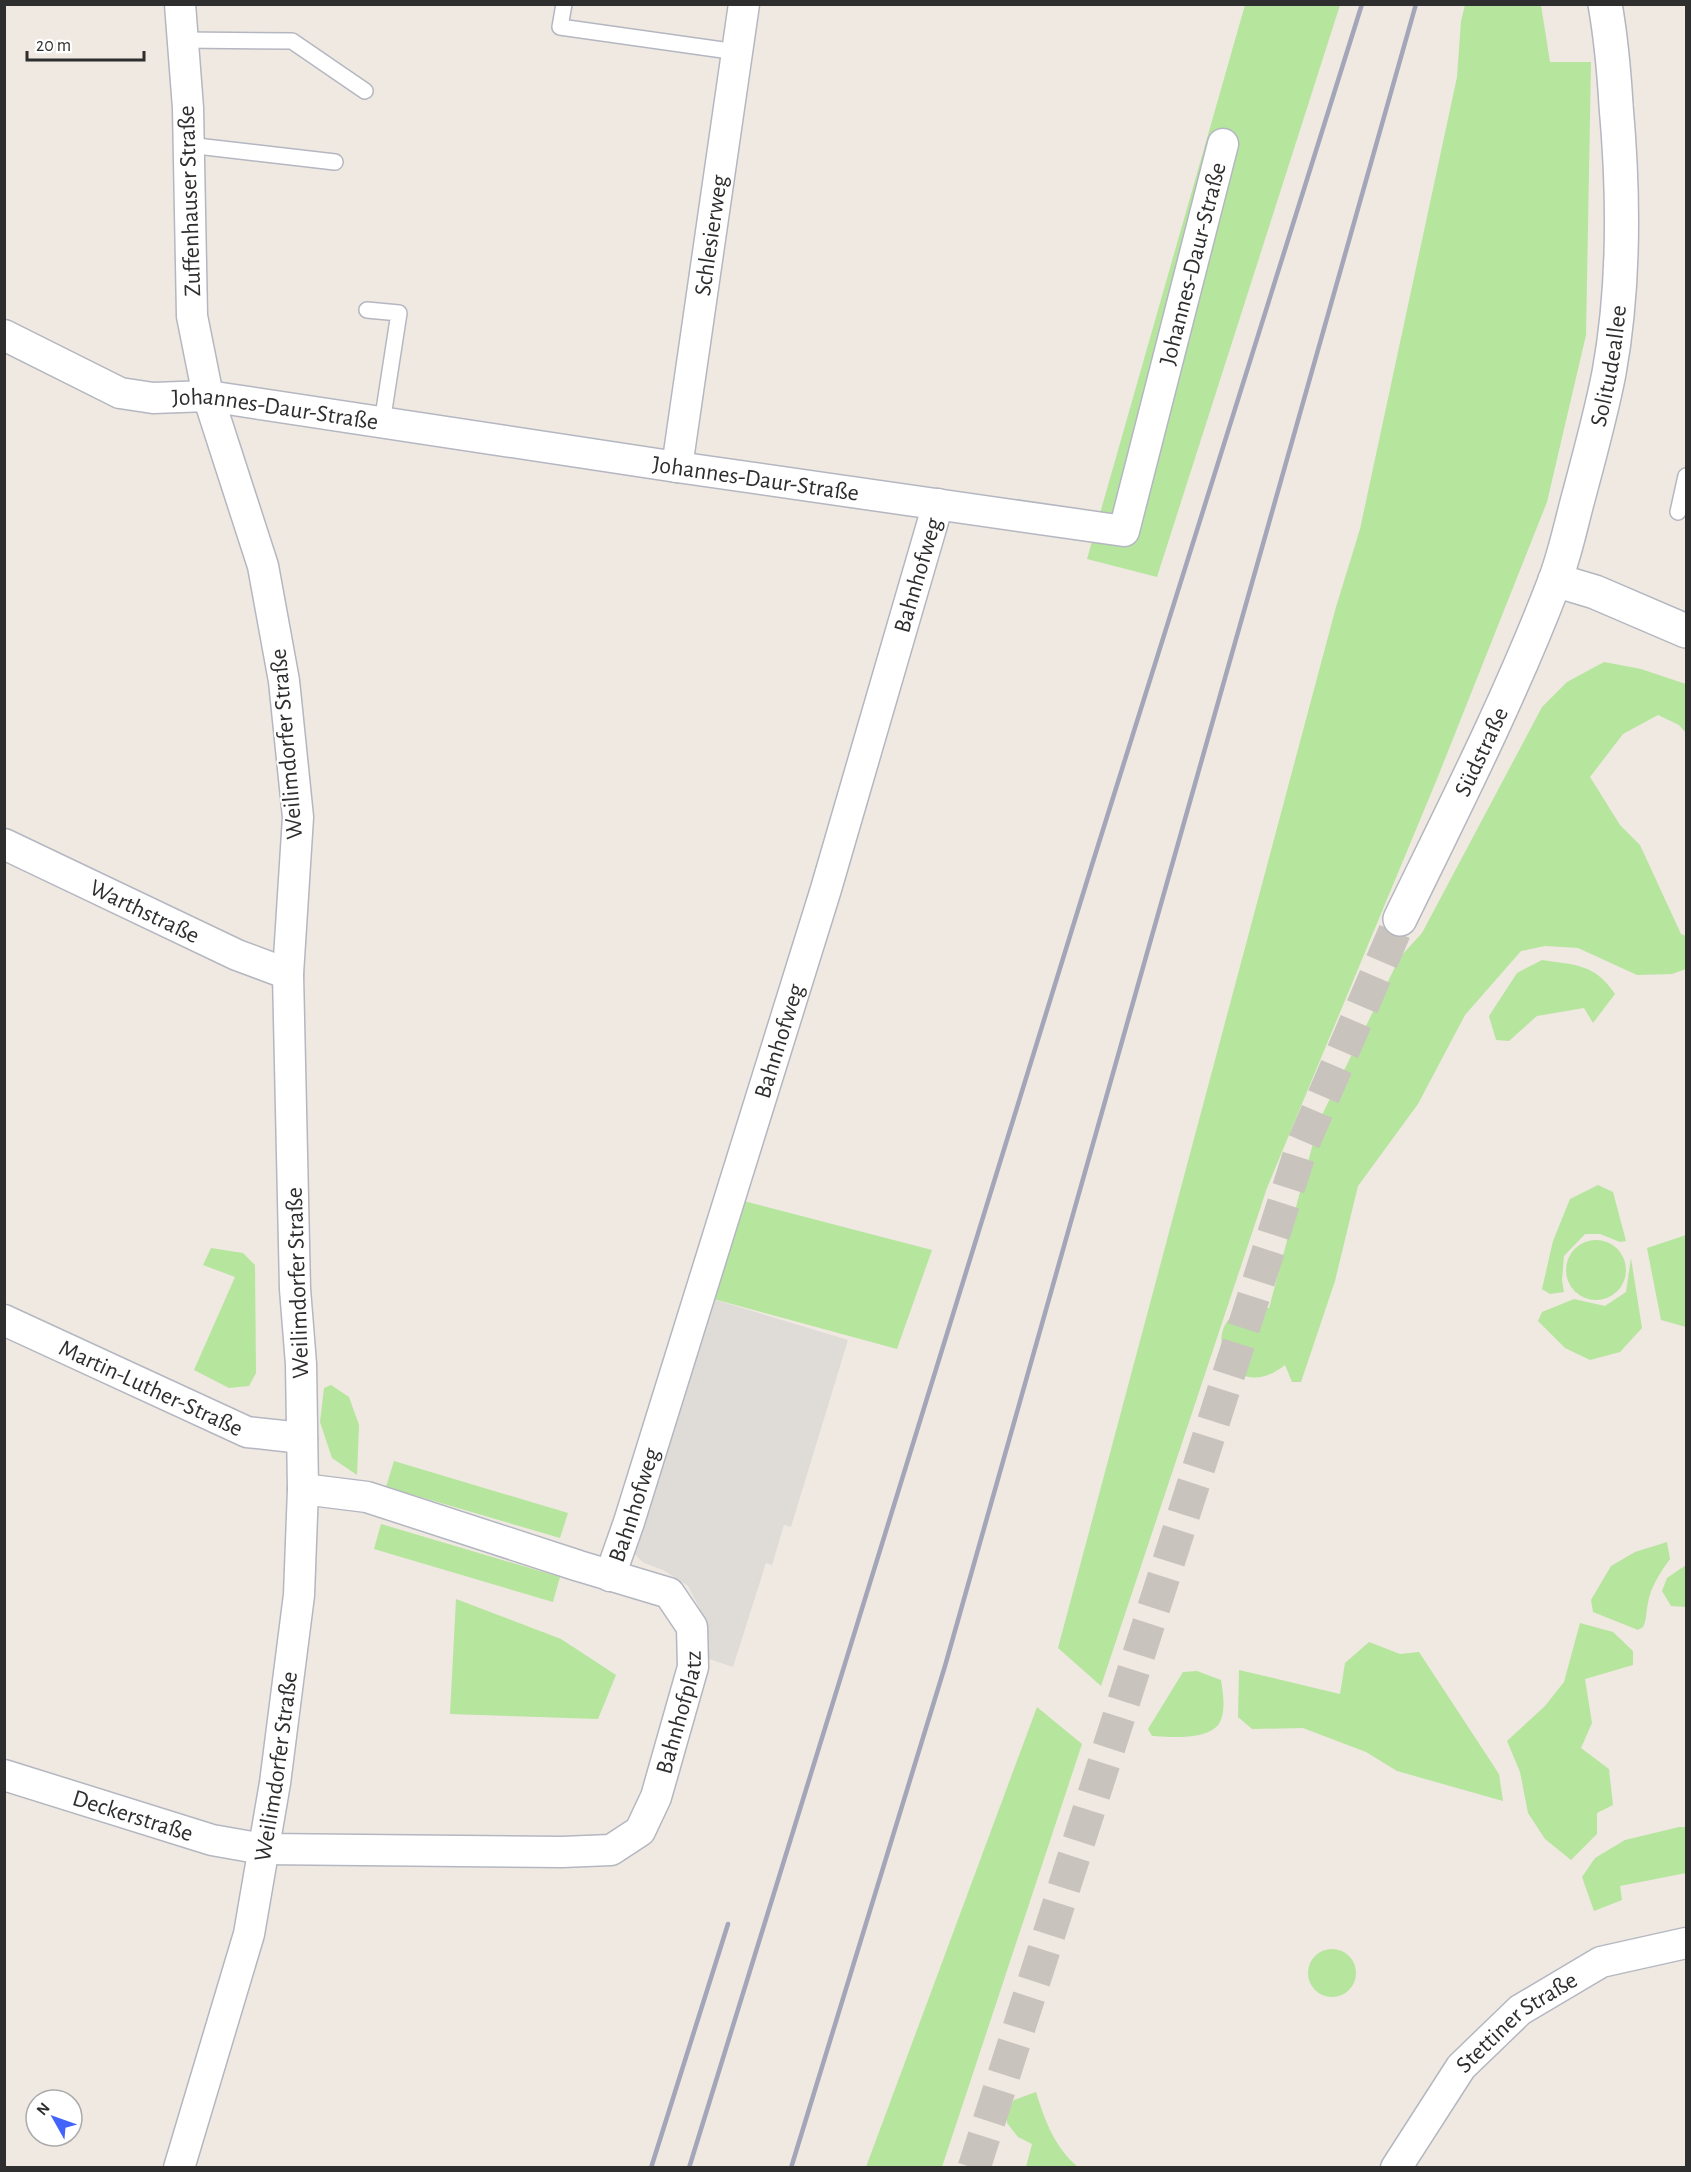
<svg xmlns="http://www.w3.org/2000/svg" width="1691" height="2172" font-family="'Alegreya Sans',sans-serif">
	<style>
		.green { fill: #b6e59e }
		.plaza { fill: #dfdcd8 }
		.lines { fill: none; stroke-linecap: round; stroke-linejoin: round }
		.secondary-tunnel { stroke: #c8c4bd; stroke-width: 33; stroke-dasharray: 33 16; stroke-linecap: butt }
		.service-casing { stroke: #b4b7c1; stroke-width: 18 }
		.minor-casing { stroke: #b4b7c1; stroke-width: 33 }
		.secondary-casing { stroke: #b4b7c1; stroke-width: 36 }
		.service { stroke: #fff; stroke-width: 15 }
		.minor { stroke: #fff; stroke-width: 30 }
		.secondary { stroke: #fff; stroke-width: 33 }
		.rail { stroke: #a3a6b8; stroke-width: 4.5 }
		.labels { text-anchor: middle; stroke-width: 4.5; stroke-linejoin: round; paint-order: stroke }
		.street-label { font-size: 24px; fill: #2e2e2e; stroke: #fff }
	</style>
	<rect width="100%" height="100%" fill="#efe9e1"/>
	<!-- green -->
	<g class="green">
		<path d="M1245,5H1340L1157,577L1087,559Z"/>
		<path d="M1465,5H1541L1550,62H1591L1586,335L1547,502L1437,779L1267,1188L1101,1686L1058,1648L1336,607L1360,529L1457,77L1461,21Z"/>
		<path d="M1604,662L1641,669L1686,684V733L1679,725L1658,715L1623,734L1590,777L1620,825L1640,845L1681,934L1686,936V969L1672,974L1637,975L1578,948L1545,946L1521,951L1465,1015L1418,1104L1358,1186L1335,1281L1301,1382H1292L1285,1365C1222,1415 1188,1298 1269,1308L1319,1121L1400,957L1422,933L1542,707L1567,682Z"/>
		<path d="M1542,960C1576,965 1595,964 1615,994L1593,1023L1584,1008L1537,1016L1509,1041L1496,1040L1489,1016L1517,973Z"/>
		<path d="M1598,1185L1613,1192L1626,1241L1620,1242L1600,1234H1585L1564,1256L1562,1280L1564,1292L1550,1294L1542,1289L1553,1241L1570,1199Z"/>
		<path d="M721,1195L932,1250L897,1349L706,1297Z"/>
		<path d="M1686,1235V1327L1661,1320L1647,1248Z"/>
		<circle cx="1596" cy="1270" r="30"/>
		<path d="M211,1248L243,1253L255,1265L256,1373L249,1386L229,1388L194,1370L235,1277L203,1265Z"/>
		<path d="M1631,1258L1642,1328L1620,1352L1590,1360L1565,1348L1538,1321L1542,1312L1574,1299L1605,1306L1626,1292Z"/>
		<path d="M331,1385L349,1397L359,1425L357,1475L332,1458L320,1422L324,1388Z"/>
		<path d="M394,1461L568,1513L560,1538L386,1487Z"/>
		<path d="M381,1524L560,1577L553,1602L374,1549Z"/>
		<path d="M1667,1542L1670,1559C1661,1571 1650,1588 1648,1603C1646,1611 1647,1619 1643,1627L1638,1630L1593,1612L1591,1600L1611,1566L1635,1552Z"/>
		<path d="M1686,1565V1607L1671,1606L1662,1591L1667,1578Z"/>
		<path d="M456,1599L561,1639L616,1675L598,1719L450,1714Z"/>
		<path d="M1580,1623L1613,1632L1633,1651V1665L1585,1679L1592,1723L1581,1748L1609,1769L1613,1805L1597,1813V1834L1571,1860L1545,1839L1528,1813L1520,1772L1507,1741L1545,1706L1564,1682Z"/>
		<path d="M1369,1642L1400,1654L1419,1652L1499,1774L1503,1801L1397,1771L1366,1752L1303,1728L1252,1729L1238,1717L1239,1670L1340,1694L1345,1663Z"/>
		<path d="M1197,1671L1221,1680C1223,1694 1226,1709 1220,1722C1210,1741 1169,1737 1152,1736L1148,1729L1183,1672Z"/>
		<path d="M1037,1707L1082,1744L942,2167H866Z"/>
		<path d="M1679,1827H1686V1873L1620,1886L1622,1900L1594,1911L1582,1877L1595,1858L1625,1840Z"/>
		<circle cx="1332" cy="1973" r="24"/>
		<path d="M1036,2092C1045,2121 1055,2148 1078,2167H1026L1032,2144L1018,2137L1007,2123V2112L1014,2100Z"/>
	</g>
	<!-- plaza -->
	<path class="plaza" d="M706,1297L848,1340L791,1527L784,1525L772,1565L766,1563L733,1667L709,1659L702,1613L688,1586L663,1570L644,1563L633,1553Z"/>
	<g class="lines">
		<!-- secondary-tunnel -->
		<path class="secondary-tunnel" d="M974,2168L1301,1149L1400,919"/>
		<defs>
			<g id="service">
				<path d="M564,4L560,27L737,52"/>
				<path d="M182,40L292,41L365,91"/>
				<path d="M188,145L335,162"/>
				<path d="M367,310L399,313L382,423"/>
				<path d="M1678,512L1686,476"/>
			</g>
			<g id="minor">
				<path id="s1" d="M4,335L120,393L153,398L208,396L677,467L1124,531L1223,144"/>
				<path id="s2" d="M677,467L744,4"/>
				<path id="s3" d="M4,844L237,955L288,974"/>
				<path id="s4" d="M4,1320L247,1432L302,1438"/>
				<path id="s5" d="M610,1576L629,1522L826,889L938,504"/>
				<path id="s6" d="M4,1775L212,1840L263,1849L562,1852L611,1850L640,1831L656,1797L693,1667L692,1627L669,1593L579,1566L367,1497L303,1489"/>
				<path id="s7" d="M179,2168L249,1934L275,1783L299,1595L303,1489L301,1364L295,1289L288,974L298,817L284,681L263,566L208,396L192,316L188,108L180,4"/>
				<path id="s8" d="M1396,2168L1461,2067L1520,2010L1601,1962L1686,1943"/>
			</g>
			<g id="secondary">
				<path d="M1555,580L1595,592L1686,631"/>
				<path id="s9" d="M1400,919C1454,808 1510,698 1554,583C1565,555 1571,524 1579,495C1590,454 1601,414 1609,373C1625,285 1624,194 1616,105C1614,71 1611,38 1605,4"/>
			</g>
		</defs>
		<!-- service casing -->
		<use href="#service" class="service-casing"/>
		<!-- minor casing -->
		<use href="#minor" class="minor-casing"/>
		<!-- secondary casing -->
		<use href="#secondary" class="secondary-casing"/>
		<!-- service -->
		<use href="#service" class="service"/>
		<!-- minor -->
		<use href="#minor" class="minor"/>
		<!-- secondary -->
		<use href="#secondary" class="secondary"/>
		<!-- rail -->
		<g class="rail">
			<path d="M651,2168L728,1924"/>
			<path d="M689,2168L1091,868L1362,4"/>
			<path d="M791,2168L945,1666L1416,4"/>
		</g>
	</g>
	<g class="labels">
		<!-- street labels -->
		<g class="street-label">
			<text transform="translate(189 201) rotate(-92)" y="8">Zuffenhauser Straße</text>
			<text dy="8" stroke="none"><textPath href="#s2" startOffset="234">Schlesierweg</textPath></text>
			<text dy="8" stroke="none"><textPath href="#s1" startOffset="1420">Johannes-Daur-Straße</textPath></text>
			<text dy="8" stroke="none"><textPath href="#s9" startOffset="594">Solitudeallee</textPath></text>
			<text dy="8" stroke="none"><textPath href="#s1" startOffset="286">Johannes-Daur-Straße</textPath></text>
			<text dy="8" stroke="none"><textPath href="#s1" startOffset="772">Johannes-Daur-Straße</textPath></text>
			<text dy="8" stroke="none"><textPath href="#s5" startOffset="1047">Bahnhofweg</textPath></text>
			<text transform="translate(286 744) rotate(-95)" y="8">Weilimdorfer Straße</text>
			<text dy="8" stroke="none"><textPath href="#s9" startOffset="186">Südstraße</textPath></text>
			<text dy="8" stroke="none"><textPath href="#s3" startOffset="156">Warthstraße</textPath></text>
			<text dy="8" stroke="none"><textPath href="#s5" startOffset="561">Bahnhofweg</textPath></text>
			<text transform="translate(297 1283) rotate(-92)" y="8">Weilimdorfer Straße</text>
			<text dy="8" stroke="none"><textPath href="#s4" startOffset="162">Martin-Luther-Straße</textPath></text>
			<text dy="8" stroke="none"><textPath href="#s5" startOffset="75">Bahnhofweg</textPath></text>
			<text dy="8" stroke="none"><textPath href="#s6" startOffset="778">Bahnhofplatz</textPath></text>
			<text dy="8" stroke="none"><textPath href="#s7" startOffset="414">Weilimdorfer Straße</textPath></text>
			<text dy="8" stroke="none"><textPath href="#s6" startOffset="135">Deckerstraße</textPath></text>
			<text dy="8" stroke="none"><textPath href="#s8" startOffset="192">Stettiner Straße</textPath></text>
		</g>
	</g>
	<!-- border -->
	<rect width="1691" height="2172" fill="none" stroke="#2e2e2e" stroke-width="12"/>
	<!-- north arrow -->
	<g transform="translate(54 2118) rotate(310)"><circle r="28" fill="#ffffff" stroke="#ababab" stroke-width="1.5"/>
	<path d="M0-4.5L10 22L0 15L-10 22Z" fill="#4264fb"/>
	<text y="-9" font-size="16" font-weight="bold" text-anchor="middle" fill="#2e2e2e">N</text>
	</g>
	<!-- scale -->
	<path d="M27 51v9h117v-9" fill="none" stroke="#2e2e2e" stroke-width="3"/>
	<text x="36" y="51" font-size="18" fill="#2e2e2e" stroke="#ffffff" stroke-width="4.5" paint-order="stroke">20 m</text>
</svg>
